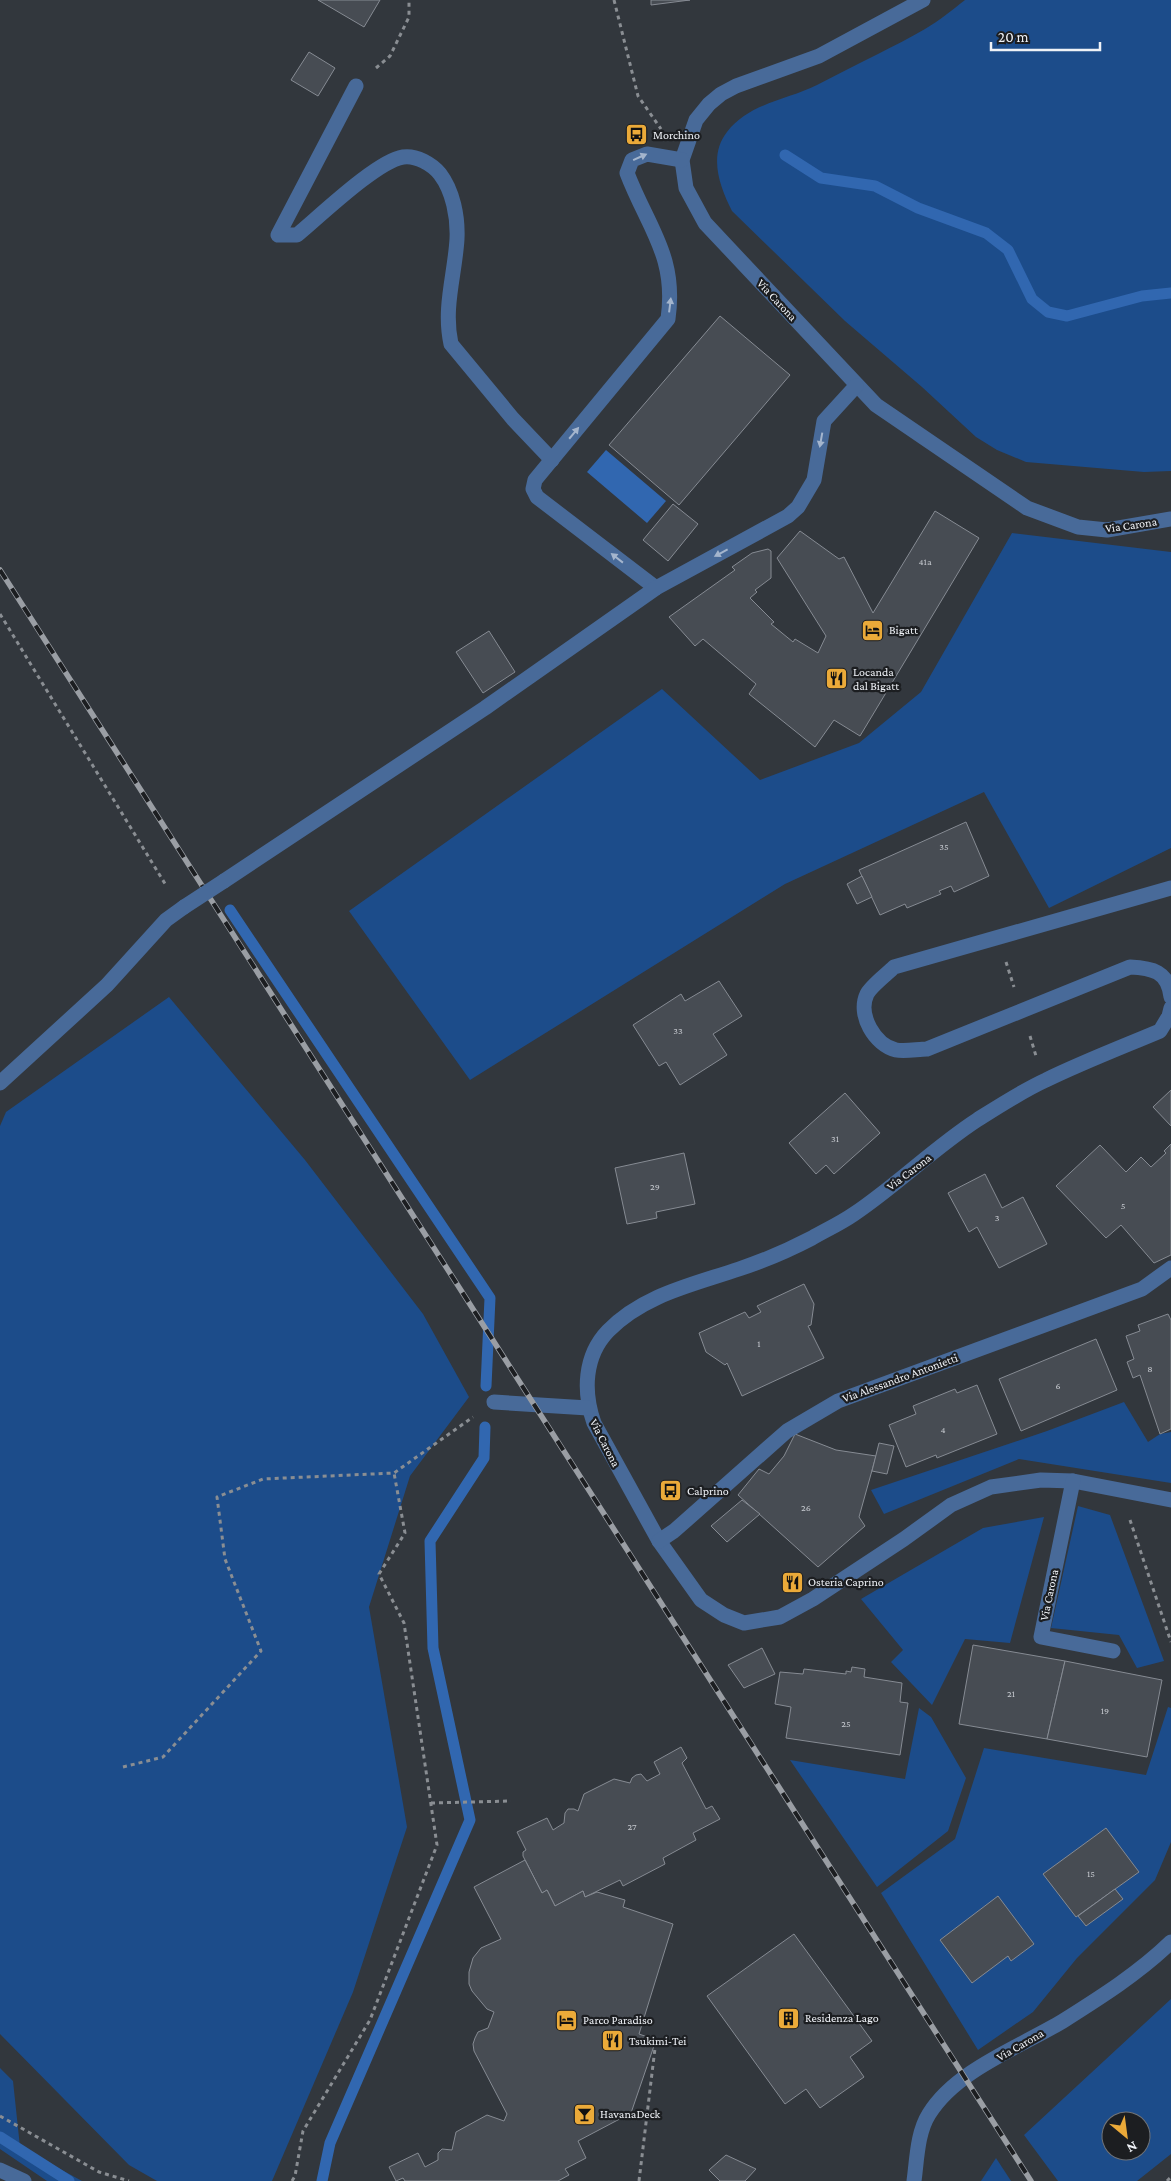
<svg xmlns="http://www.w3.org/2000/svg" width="1171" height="2181" font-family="'Crimson Pro',serif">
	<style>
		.green { fill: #1c4c8a; fill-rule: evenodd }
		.water { fill: #3167b0 }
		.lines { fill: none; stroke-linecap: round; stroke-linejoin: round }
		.stream { stroke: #3167b0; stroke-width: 11 }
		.building { fill: #474c53; stroke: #868b93 }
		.path { stroke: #8a8e93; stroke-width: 3; stroke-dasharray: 4 4; stroke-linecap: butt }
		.minor { stroke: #486a99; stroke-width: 15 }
		.rail-casing { stroke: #9a9ea4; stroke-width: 5.5 }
		.rail { stroke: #1c1e21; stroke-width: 4; stroke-dasharray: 11; stroke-linecap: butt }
		.minor-bridge { stroke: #486a99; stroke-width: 15 }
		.oneway { fill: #a4b5cd }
		.labels { text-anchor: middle; stroke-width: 4.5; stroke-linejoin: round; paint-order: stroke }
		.number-label { font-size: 10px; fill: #c5c8ce }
		.poi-label { font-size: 12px; fill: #eff2f7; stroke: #1c1e21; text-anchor: start }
		.street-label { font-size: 12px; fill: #eff2f7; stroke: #1c1e21 }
	</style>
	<rect width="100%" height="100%" fill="#32373d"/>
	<!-- green -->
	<g class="green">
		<path d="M965,0H1171V471L1144,472L1026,462L997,450L976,437L922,387L845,321L732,211C720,187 708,156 727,132C749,103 787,100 817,85C837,75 857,64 878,54C893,46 910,38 925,29C939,21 952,10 965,0Z"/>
		<path d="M1012,533L1171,552V848L1049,908L984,792L785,884L470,1080L349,911L662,689L760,780L859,743L921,692Z"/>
		<path d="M169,997L305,1160L423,1314L469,1397L410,1476L369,1607L407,1827L353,1992L272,2181H157L129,2165L0,2034V1126L6,1112Z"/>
		<path d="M1124,1402L1148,1442L1160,1434L1171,1432V1483L1019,1459L884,1514L871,1490L1047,1431Z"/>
		<path d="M1078,1506L1110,1515L1164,1661L1137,1668L1119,1635L1051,1628Z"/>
		<path d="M1044,1517L1010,1643L965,1639L932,1705L891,1662L903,1650L861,1599L983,1528Z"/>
		<path d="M1168,1707L1171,1708V1842L1155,1880L1077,1958L1033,2012L978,2050L881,1893L955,1839L984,1748L1146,1775Z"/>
		<path d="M919,1708L931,1717L966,1778L948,1831L877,1887L790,1760L905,1779Z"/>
		<path d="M1171,1999V2154L1137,2181H1058L1024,2135ZM1111,2121H1141V2151H1111Z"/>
		<path d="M0,2068L13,2081L20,2147L82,2181H47L0,2149Z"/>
		<path d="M996,2158L1011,2181H981Z"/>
	</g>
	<!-- water -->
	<path class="water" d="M606,450L666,501L647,523L587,472Z"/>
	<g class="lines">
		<!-- stream -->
		<g class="stream">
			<path d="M785,155L821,178L875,186L918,208L986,233L1008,250L1032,299L1048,312L1067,316L1142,296L1171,293"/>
			<path d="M230,910L490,1298L486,1386"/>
			<path d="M0,2137L69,2181"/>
			<path d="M322,2181L330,2143L470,1820L433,1648L430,1541L484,1458L485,1427"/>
		</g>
	</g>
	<!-- building -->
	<g class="building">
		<path d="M318,0H380L364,27Z"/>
		<path d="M651,0H690L651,5Z"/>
		<path d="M309,52L335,68L318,96L291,80Z"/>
		<path d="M720,316L790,375L679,505L609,445Z"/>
		<path d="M673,504L698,524L668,561L643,540Z"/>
		<path d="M935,511L979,538L860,736L834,720L815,747L749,694L756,684L703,639L695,646L669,617L735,570L732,567L752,553L768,549L771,551V578L755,590L757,592L750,598L774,622L771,624L793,642L795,639L818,653L826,636L777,558L800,531L839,559L844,557L873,613Z"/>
		<path d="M489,631L515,672L483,693L456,652Z"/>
		<path d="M966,822L989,876L954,892L951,886L939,891L941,894L907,908L905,904L880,915L859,870Z"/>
		<path d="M862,876L872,897L857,904L847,884Z"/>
		<path d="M719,981L742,1016L713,1034L727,1055L680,1085L666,1062L659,1066L633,1025L681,994L685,1001Z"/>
		<path d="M1171,1090V1126L1153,1107Z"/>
		<path d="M845,1093L880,1133L834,1174L826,1165L816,1174L789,1143Z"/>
		<path d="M1171,1144V1255L1154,1263L1121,1225L1106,1238L1056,1186L1100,1145L1126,1172L1141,1157L1151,1167L1166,1153L1164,1151Z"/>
		<path d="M684,1153L695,1204L656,1212L657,1218L627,1224L615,1168Z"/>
		<path d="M985,1174L1002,1208L1023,1197L1047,1244L999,1268L977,1227L969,1232L948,1193Z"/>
		<path d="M804,1284L814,1304L811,1325L808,1326L824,1358L742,1396L727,1363L725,1365L706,1352L699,1333L745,1312L749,1318L761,1312L757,1306Z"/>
		<path d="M1168,1314L1171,1320V1429L1160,1434L1140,1375L1133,1378L1127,1362L1134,1359L1126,1336L1140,1331L1138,1325Z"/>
		<path d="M1096,1339L1117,1390L1021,1431L999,1379Z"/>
		<path d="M977,1385L997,1434L937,1458L936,1455L906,1467L889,1425L916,1414L913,1406L955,1389L957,1393Z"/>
		<path d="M795,1434L836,1450L876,1456L859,1517L865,1526L818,1567L738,1495L759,1469L769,1474L784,1456Z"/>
		<path d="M879,1443L894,1446L887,1474L872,1471Z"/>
		<path d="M742,1500L760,1514L727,1542L711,1526Z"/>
		<path d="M973,1645L1065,1661L1047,1739L959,1724Z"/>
		<path d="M762,1648L775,1674L744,1688L728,1665Z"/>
		<path d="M1065,1661L1162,1680L1147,1757L1047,1739Z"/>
		<path d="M852,1667L865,1669L864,1677L902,1683L900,1702L908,1703L900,1755L786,1738L791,1707L775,1704L780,1672L803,1674L804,1669L846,1674V1671L851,1672Z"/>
		<path d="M681,1747L687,1758L682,1763L706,1809L712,1806L720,1819L693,1833L696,1840L663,1858L665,1864L623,1886L620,1880L585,1897L583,1891L555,1906L547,1890L542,1893L523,1856V1852L526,1850L517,1832L547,1818L553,1830L564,1823L565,1813L568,1809H574L578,1811L584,1794L614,1779L630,1783L632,1778L636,1775L641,1774L647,1781L660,1774L654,1762Z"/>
		<path d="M1106,1828L1139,1872L1076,1917L1043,1874Z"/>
		<path d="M525,1860L542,1893L547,1890L555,1906L583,1891L585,1897L597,1892L625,1900L623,1907L673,1924L639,2034L656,2040L631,2113L578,2141L586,2158L565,2169L569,2175L558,2181H405L403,2178L396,2181L389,2167L418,2153L425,2167L438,2160V2153L442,2149L452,2150L456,2132L487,2115L504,2121L507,2114L474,2051L473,2044L475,2038L478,2032L488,2028L494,2012L487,2009L472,1991L469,1984V1972L473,1958L481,1948L501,1939L474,1887Z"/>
		<path d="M1115,1889L1123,1899L1086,1926L1078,1916Z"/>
		<path d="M998,1896L1034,1944L1011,1961L1008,1956L972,1983L940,1940Z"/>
		<path d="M794,1934L872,2041L850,2057L864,2077L820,2108L806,2089L785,2104L707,1996Z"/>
		<path d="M726,2155L756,2169L745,2181H720L709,2170Z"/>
	</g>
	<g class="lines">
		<!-- path -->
		<g class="path">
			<path d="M614,0L638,96L661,129"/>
			<path d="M376,68L390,56L409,17V0"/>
			<path d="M0,614L167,887"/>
			<path d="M1006,962L1014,987"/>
			<path d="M1030,1036L1036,1056"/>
			<path d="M1130,1520L1171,1642"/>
			<path d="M123,1767L163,1757L261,1651L225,1559L217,1497L263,1479L394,1473L473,1417"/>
			<path d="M431,1803L511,1801"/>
			<path d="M0,2116L99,2172L129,2181"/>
			<path d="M292,2181L295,2176L303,2131L370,2020L437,1845L404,1623L379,1574L405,1533L394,1473"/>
			<path d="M639,2181L656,2040"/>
			<path d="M1167,2181L1171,2177"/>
		</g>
		<!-- minor -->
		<g class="minor">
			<path d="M923,0L819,56L736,86L721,94L709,104L696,120L682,160L686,188L705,223L876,405L1027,508L1078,527L1107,530L1171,519"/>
			<path d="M356,86L278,235H297C320,216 377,161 403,157C416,155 432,164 440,174C453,191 458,217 457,239C455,274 443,308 451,344L513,419L552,460"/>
			<path d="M656,588L537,497L533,489L535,480L668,319C677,256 648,228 627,173L632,160L647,154L682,160"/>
			<path d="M224,881L485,708L656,588L788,516L798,507L814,480L824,421L856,386"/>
			<path d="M1171,888L894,967C887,974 871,986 867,994C857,1015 875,1045 896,1050C905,1052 918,1049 927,1049L1130,967C1152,968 1168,971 1171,997"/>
			<path d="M1171,1008L1169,1016L1160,1031C1122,1047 1083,1062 1046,1080C1022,1091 999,1106 977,1120C934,1148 897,1185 854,1214C841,1223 826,1230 812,1238C789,1250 763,1261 739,1269C692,1285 643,1295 608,1331C584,1356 583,1392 594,1423L659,1541L701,1600L724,1615L744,1623L780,1617L813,1599L904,1539L951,1505L991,1487L1041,1480L1073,1481L1171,1500"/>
			<path d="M0,1083L107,985L166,920L184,907"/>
			<path d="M494,1402L588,1408"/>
			<path d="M1073,1481L1041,1637L1113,1651"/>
			<path d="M659,1541L674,1531L787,1431L838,1401L1142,1289L1171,1268"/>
			<path d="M0,2170L24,2181"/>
			<path d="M914,2181C917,2160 917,2133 929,2114C956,2070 1020,2047 1063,2021C1101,1997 1139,1973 1171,1942"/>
		</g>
		<defs>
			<path id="rail" d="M0,570L1031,2181"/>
		</defs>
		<!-- rail casing -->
		<use href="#rail" class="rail-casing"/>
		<!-- rail -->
		<use href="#rail" class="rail"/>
		<!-- minor-bridge -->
		<path class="minor-bridge" d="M184,907L224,881"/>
	</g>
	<!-- one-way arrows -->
	<defs><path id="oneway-solid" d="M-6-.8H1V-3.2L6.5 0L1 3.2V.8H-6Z" transform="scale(1.25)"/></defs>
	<g class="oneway">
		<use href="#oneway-solid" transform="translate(640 157) rotate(-24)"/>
		<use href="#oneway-solid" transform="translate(670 305) rotate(-83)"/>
		<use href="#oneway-solid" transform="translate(574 433) rotate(-50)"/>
		<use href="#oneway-solid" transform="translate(821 440) rotate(100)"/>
		<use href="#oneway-solid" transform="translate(721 553) rotate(152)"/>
		<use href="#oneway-solid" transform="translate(617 558) rotate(-142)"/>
	</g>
	<!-- icons -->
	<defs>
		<symbol id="bus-square" viewBox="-11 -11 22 22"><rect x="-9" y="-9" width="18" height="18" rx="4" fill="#ebaa39" stroke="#1c1e21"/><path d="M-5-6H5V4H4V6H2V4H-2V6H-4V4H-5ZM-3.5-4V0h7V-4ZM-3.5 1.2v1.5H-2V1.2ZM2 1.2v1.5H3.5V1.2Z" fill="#111"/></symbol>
		<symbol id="hotel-square" viewBox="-11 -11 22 22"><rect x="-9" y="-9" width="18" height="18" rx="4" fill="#ebaa39" stroke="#1c1e21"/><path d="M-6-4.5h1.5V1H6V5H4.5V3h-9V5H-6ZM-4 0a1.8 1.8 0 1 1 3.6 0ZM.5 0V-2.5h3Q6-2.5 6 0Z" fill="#111"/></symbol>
		<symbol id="restaurant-square" viewBox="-11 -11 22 22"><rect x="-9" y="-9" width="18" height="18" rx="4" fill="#ebaa39" stroke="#1c1e21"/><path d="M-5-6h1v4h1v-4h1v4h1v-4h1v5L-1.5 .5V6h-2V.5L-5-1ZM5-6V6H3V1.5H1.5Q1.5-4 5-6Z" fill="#111"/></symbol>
		<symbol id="building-square" viewBox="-11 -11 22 22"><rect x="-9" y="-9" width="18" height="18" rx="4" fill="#ebaa39" stroke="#1c1e21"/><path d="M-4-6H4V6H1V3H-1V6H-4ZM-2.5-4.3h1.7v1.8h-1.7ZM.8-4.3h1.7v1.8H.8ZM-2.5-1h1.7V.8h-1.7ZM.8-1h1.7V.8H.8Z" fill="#111"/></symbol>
		<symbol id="bar-square" viewBox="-11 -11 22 22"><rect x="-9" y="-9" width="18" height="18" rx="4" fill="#ebaa39" stroke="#1c1e21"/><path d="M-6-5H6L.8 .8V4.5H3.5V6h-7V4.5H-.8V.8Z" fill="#111"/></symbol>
	</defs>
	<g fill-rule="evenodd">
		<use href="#bus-square" x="624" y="122" width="25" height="25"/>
		<use href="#hotel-square" x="860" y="618" width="25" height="25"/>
		<use href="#restaurant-square" x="824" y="666" width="25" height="25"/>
		<use href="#bus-square" x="658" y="1478" width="25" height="25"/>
		<use href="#restaurant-square" x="780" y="1570" width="25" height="25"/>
		<use href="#building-square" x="776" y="2006" width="25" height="25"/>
		<use href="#hotel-square" x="554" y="2008" width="25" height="25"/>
		<use href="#restaurant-square" x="600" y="2028" width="25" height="25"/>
		<use href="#bar-square" x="572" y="2102" width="25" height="25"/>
	</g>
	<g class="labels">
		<!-- number labels -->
		<g class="number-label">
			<text x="925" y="565">41a</text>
			<text x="944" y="850">35</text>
			<text x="678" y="1034">33</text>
			<text x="835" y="1142">31</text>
			<text x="655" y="1190">29</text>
			<text x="1123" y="1209">5</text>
			<text x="997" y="1221">3</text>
			<text x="759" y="1347">1</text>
			<text x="1150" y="1372">8</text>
			<text x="1058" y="1389">6</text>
			<text x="943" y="1433">4</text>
			<text x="806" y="1511">26</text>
			<text x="1011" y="1697">21</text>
			<text x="1105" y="1714">19</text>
			<text x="846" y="1727">25</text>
			<text x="632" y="1830">27</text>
			<text x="1091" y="1877">15</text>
		</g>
		<!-- poi labels -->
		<g class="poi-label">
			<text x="653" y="139">Morchino</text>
			<text x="889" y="634">Bigatt</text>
			<text x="853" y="676">Locanda<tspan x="853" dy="14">dal Bigatt</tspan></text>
			<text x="687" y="1495">Calprino</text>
			<text x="808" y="1586">Osteria Caprino</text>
			<text x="805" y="2022">Residenza Lago</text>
			<text x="583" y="2024">Parco Paradiso</text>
			<text x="629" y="2045">Tsukimi-Tei</text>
			<text x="600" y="2118">HavanaDeck</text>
		</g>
		<!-- street labels -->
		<g class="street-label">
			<text transform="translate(777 300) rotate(47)" y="4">Via Carona</text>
			<text transform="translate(1131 525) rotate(-8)" y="4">Via Carona</text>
			<text transform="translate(909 1172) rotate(-37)" y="4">Via Carona</text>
			<text transform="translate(900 1378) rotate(-20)" y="4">Via Alessandro Antonietti</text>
			<text transform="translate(605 1443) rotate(63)" y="4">Via Carona</text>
			<text transform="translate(1049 1595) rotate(-78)" y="4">Via Carona</text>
			<text transform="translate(1020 2045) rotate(-30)" y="4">Via Carona</text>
		</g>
	</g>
	<!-- north arrow -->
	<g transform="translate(1126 2136) rotate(151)"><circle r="24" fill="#1c1e21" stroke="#707377"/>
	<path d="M0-4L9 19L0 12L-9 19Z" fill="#ebaa39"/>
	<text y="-8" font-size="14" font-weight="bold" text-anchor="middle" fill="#eff2f7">N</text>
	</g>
	<!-- scale -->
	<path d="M991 42v8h109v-8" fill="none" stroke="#eff2f7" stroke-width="2.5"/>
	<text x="998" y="42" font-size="15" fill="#eff2f7" stroke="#1c1e21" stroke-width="4" paint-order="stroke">20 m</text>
</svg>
